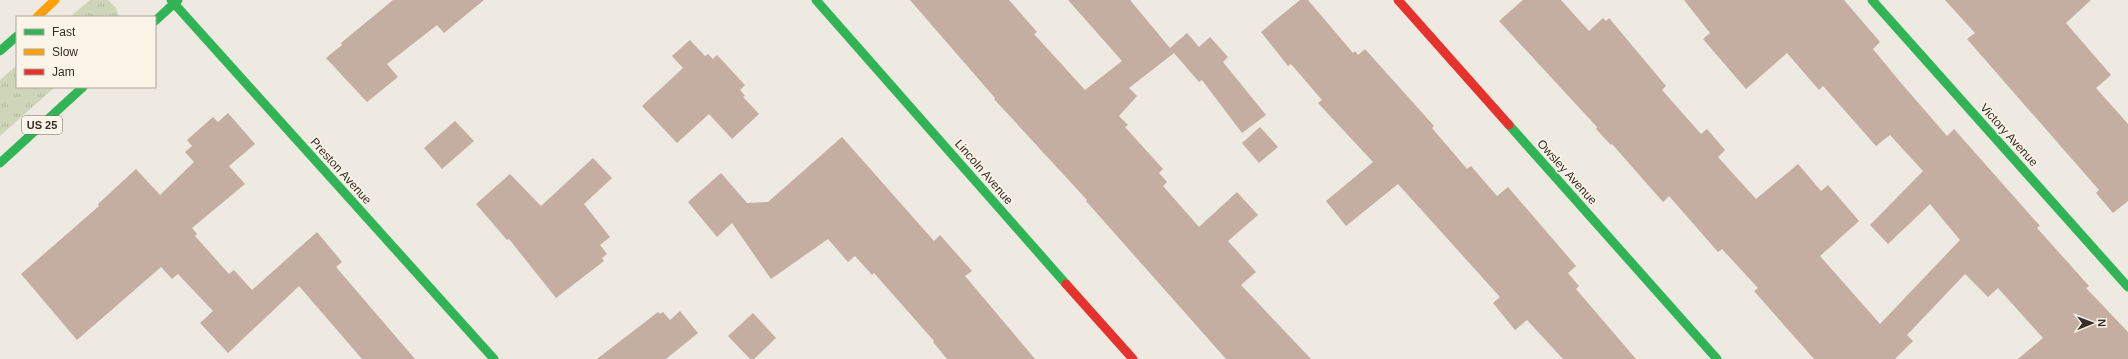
<svg xmlns="http://www.w3.org/2000/svg" width="2128" height="359" font-family="Helvetica,sans-serif">
	<style>
		.grass { fill: url(#grass-tufts) }
		.building { fill: #c4ada1 }
		.lines { fill: none; stroke-linecap: round; stroke-linejoin: round }
		.fast { stroke: #30b455; stroke-width: 9 }
		.slow { stroke: #ff9f0a; stroke-width: 9 }
		.jam { stroke: #e5322d; stroke-width: 9 }
		.labels { text-anchor: middle; stroke-width: 3.5; stroke-linejoin: round; paint-order: stroke }
		.shield { fill: #fbf4e8; stroke: #736961; stroke-width: 1 }
		.shield-label { font-size: 11px; font-weight: bold; fill: #392e27 }
		.street-label { font-size: 12px; fill: #392e27; stroke: #fbf4e8 }
	</style>
	<defs>
		<pattern id="grass-tufts" width="24" height="20" patternUnits="userSpaceOnUse"><rect width="24" height="20" fill="#ced5b9"/><path d="M3 7l-1-3M5 7V3M7 7l1-3M15 17l-1-3M17 17v-4M19 17l1-3" fill="none" stroke="#b2b79f"/></pattern>
	</defs>
	<rect width="100%" height="100%" fill="#eee9e1"/>
	<!-- grass -->
	<g class="grass">
		<path d="M90,0H108L116,8L119,17H70Z"/>
		<path d="M17,65V87H55L0,136V80Z"/>
	</g>
	<!-- building -->
	<g class="building">
		<path d="M393,0H484L444,33L437,25L387,64L398,77L367,102L326,58L342,45L341,43Z"/>
		<path d="M910,0H1009L1037,32L1034,34L1085,90L1122,61L1068,0H1130L1170,48L1187,33L1199,47L1210,37L1228,57L1223,62L1266,115L1242,133L1202,80L1199,82L1174,53L1129,88L1137,96L1119,116L1128,125L1125,127L1163,169L1159,173L1167,182L1163,186L1199,227L1237,192L1258,215L1228,241L1256,272L1241,285L1311,359H1226L1086,201L1087,200L994,99L995,98Z"/>
		<path d="M1300,0H1308L1353,53L1355,51L1358,55L1365,49L1434,126L1432,128L1467,169L1471,166L1497,196L1508,187L1576,266L1568,273L1579,286L1576,289L1636,359H1563L1527,320L1515,330L1493,303L1500,297L1398,184L1346,226L1326,201L1373,162L1318,103L1322,100L1291,64L1288,66L1261,32Z"/>
		<path d="M1523,0H1561L1589,31L1603,18L1606,21L1609,18L1666,86L1662,90L1701,134L1707,129L1725,150L1718,157L1756,199L1798,164L1821,191L1828,185L1859,221L1820,256L1880,324L1960,240L1930,204L1888,244L1870,225L1923,171L1890,135L1876,146L1823,86L1819,90L1787,53L1746,89L1703,39L1710,33L1684,0H1844L1880,42L1873,49L1901,83L1947,136L1954,129L2040,226L2037,228L2089,286L2086,288L2128,332V359H2018L2043,338L1998,288L1988,297L1965,274L1907,335L1913,341L1895,359H1814L1754,291L1758,288L1722,249L1718,252L1669,196L1663,202L1612,144L1611,145L1596,129L1597,127L1499,21Z"/>
		<path d="M1945,0H2091L2066,23L2111,75L2096,88L2128,124V201L2113,213L2096,193L2099,190L1967,39L1975,33Z"/>
		<path d="M690,40L705,56L708,54L713,59L717,55L745,85L740,90L745,96L743,97L759,114L732,139L709,114L677,143L642,106L683,68L672,56Z"/>
		<path d="M228,113L255,144L229,166L245,184L192,228L197,234L195,236L229,274L234,270L252,290L317,232L342,262L336,267L415,359H362L299,286L228,353L200,323L213,311L178,274L172,279L161,267L77,340L21,274L99,206L98,204L136,169L160,195L194,162L185,152L192,146L187,140L213,117L218,122Z"/>
		<path d="M455,121L474,141L442,169L424,148Z"/>
		<path d="M1260,127L1278,147L1259,163L1242,143Z"/>
		<path d="M842,137L934,241L940,235L972,271L965,276L1035,359H947L933,342L934,341L874,273L872,275L855,256L848,262L828,239L771,279L732,223L717,237L688,202L721,173L747,203L768,202Z"/>
		<path d="M593,158L612,178L584,204L610,237L600,245L607,254L602,258L604,261L556,298L509,239L507,240L476,204L510,174L541,206Z"/>
		<path d="M680,311L698,333L666,359H597L658,312L660,314L663,312L670,320Z"/>
		<path d="M753,313L776,338L754,359H750L728,336Z"/>
	</g>
	<g class="lines">
		<!-- fast -->
		<g class="fast">
			<path d="M171,0L494,359"/>
			<path d="M816,0L1066,284"/>
			<path d="M1872,0L2128,287"/>
			<path d="M155,21L178,0"/>
			<path d="M0,51L17,36"/>
			<path d="M1509,125L1717,359"/>
			<path d="M0,163L83,87"/>
		</g>
		<!-- slow -->
		<path class="slow" d="M37,17L55,0"/>
		<!-- jam -->
		<g class="jam">
			<path d="M1398,0L1509,125"/>
			<path d="M1066,284L1133,359"/>
		</g>
	</g>
	<g class="labels">
		<!-- shield labels -->
		<rect class="shield" x="22" y="116" width="40" height="18" rx="3"/>
		<g class="shield-label">
			<text x="42" y="129">US 25</text>
		</g>
		<!-- street labels -->
		<g class="street-label">
			<text transform="translate(2009 135) rotate(48)" y="4">Victory Avenue</text>
			<text transform="translate(341 171) rotate(48)" y="4">Preston Avenue</text>
			<text transform="translate(984 172) rotate(49)" y="4">Lincoln Avenue</text>
			<text transform="translate(1567 172) rotate(48)" y="4">Owsley Avenue</text>
		</g>
	</g>
	<!-- legend -->
	<rect x="16" y="16" width="140" height="72" fill="#fbf4e8" stroke="#ada59b"/>
	<rect x="24" y="29" width="20" height="6" fill="#30b455" stroke="#ada59b"/>
	<text x="52" y="36" font-size="12" fill="#392e27">Fast</text>
	<rect x="24" y="49" width="20" height="6" fill="#ff9f0a" stroke="#ada59b"/>
	<text x="52" y="56" font-size="12" fill="#392e27">Slow</text>
	<rect x="24" y="69" width="20" height="6" fill="#e5322d" stroke="#ada59b"/>
	<text x="52" y="76" font-size="12" fill="#392e27">Jam</text>
	<!-- north arrow -->
	<g transform="translate(2092 323) rotate(89)" stroke="#fbf4e8" stroke-width="3" paint-order="stroke">
	<path d="M0-3L7 15L0 10L-7 15Z" fill="#392e27"/>
	<text y="-6" font-size="11" font-weight="bold" text-anchor="middle" fill="#392e27">N</text>
	</g>
</svg>
